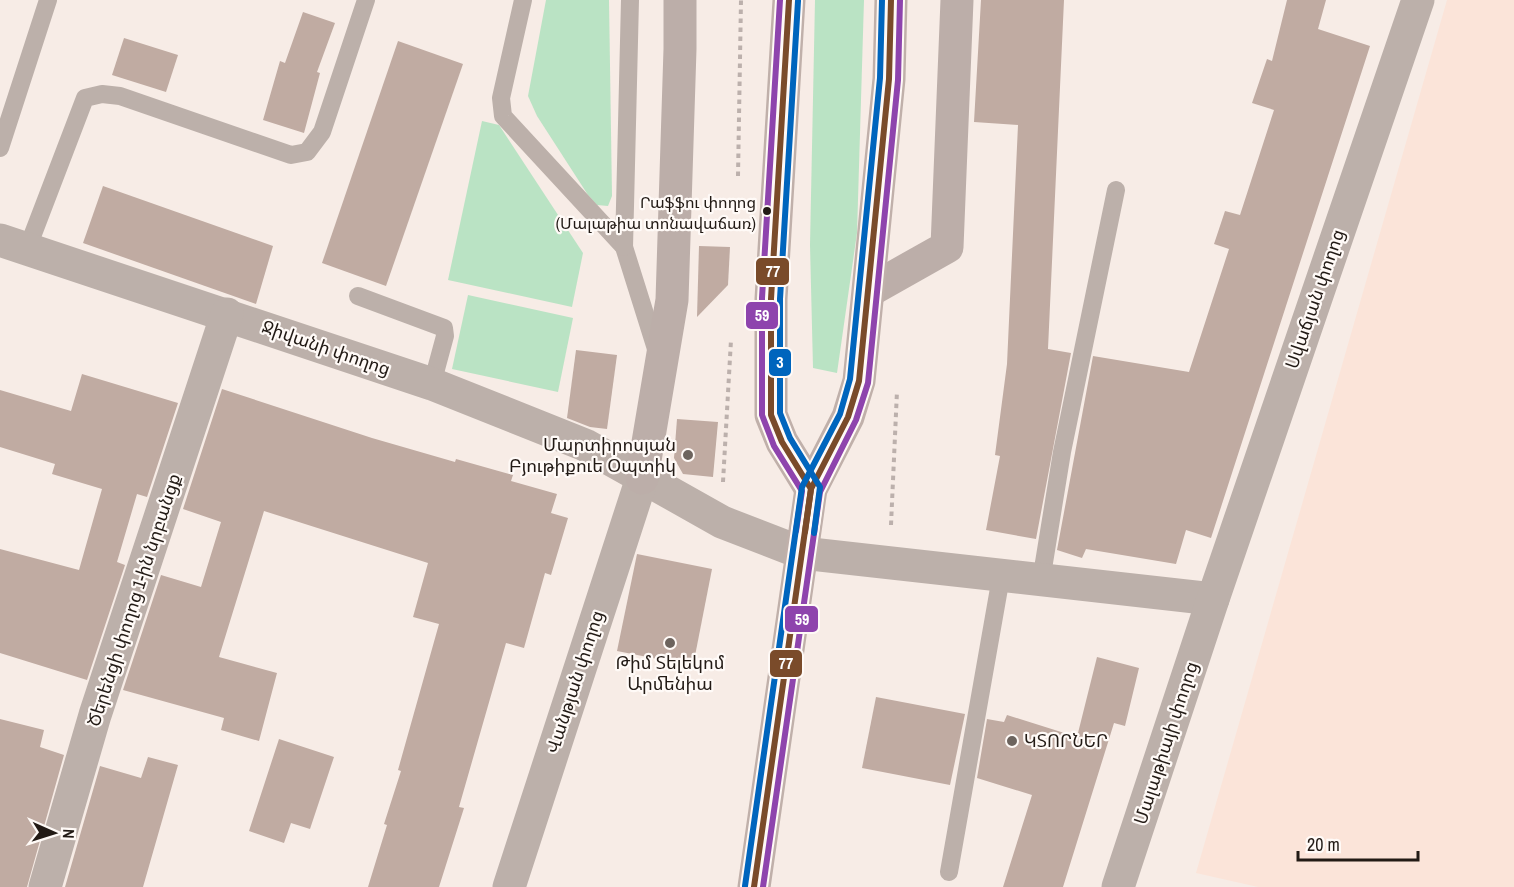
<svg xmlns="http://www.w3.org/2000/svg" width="1514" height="887" font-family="'Archivo Narrow','Noto Sans Armenian',sans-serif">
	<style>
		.built { fill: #fbe4d9 }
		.green { fill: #bae3c4 }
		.building { fill: #c0aba2 }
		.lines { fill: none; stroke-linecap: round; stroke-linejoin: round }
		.path { stroke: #bcb0ac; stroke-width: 4; stroke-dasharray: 4.5 4.5; stroke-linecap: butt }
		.service { stroke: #bcb0aa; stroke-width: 18 }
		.minor { stroke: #bcb0aa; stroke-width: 33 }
		.tertiary { stroke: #bcb0aa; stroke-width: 33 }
		.secondary { stroke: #bcaea9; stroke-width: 33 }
		.primary { stroke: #c0b0aa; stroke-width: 33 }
		.bus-1-casing { stroke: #fffaf7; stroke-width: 10 }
		.bus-2-casing { stroke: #fffaf7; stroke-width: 10 }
		.bus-3-casing { stroke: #fffaf7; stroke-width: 10 }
		.bus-1 { stroke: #7a4b2a; stroke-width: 6 }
		.bus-2 { stroke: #8e44ad; stroke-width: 6 }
		.bus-3 { stroke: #0065bd; stroke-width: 6 }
		.bus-dot { fill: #221a15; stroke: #fffaf7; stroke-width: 2 }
		.poi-dot { fill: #6d645e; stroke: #fffaf7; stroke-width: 2 }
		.labels { text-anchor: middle; stroke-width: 4.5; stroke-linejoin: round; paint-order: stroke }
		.bus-label { font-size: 16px; fill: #221a15; stroke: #fffaf7; text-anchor: end }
		.street-label { font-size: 18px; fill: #221a15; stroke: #fffaf7 }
		.poi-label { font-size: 18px; fill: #221a15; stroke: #fffaf7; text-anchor: end }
		.line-badge { stroke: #fffaf7; stroke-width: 2 }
		.badge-label { font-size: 16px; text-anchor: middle; font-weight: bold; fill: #fff }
	</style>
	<rect width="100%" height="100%" fill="#f7ece6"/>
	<!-- built -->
	<path class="built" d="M1447,0H1514V887H1258L1196,873Z"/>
	<!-- green -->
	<g class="green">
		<path d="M546,0H609L612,196L608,206L597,205L588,195L537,116L528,96Z"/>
		<path d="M815,0H864L857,233L837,373L813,368L810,245Z"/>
		<path d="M482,121L499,125L583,253L572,307L448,280Z"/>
		<path d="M468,295L573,318L558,392L452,369Z"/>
	</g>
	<!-- building -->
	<g class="building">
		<path d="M981,0H1064L1048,349L1071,353L1036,539L986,530L1000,456L995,455L1007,364L1018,125L974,122Z"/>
		<path d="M1287,0H1326L1318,29L1370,46L1211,538L1186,530L1176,564L1086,549L1082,558L1057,550L1093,356L1189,372L1229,249L1214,244L1225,211L1240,215L1274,110L1252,103L1267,59L1272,61Z"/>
		<path d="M303,12L335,23L317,72L320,73L304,133L263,120L280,61L285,63Z"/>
		<path d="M124,38L178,55L166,92L112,75Z"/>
		<path d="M398,41L463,64L386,286L322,263Z"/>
		<path d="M103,186L273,246L256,304L83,243Z"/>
		<path d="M699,246L730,247L728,285L697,317Z"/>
		<path d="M576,350L617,355L607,429L590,427L567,418Z"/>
		<path d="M82,374L178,403L147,497L137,494L117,562L125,565L87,680L0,653V549L79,570L102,489L52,474L55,464L0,447V390L71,411Z"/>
		<path d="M222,389L372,438L455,462L456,459L513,475L511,481L557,494L551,513L568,518L551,575L545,573L524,648L506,643L459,807L464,808L439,887H368L387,825L384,824L401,771L398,770L439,624L413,617L428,563L264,511L219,657L277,673L259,741L221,730L224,718L123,690L161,575L201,587L221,522L183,509Z"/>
		<path d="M677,419L718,422L713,477L683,474L674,458Z"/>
		<path d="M637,554L712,569L693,666L617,651Z"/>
		<path d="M1097,657L1139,668L1125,726L1114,723L1063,887H1003L1032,795L977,778L987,719L1004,722L1007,715L1077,737Z"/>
		<path d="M876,697L965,714L950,785L862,768Z"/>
		<path d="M0,719L44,730L40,747L64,755L27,887H0Z"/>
		<path d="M279,739L334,757L310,829L291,823L284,843L249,831Z"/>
		<path d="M148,757L178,765L143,887H65L100,766L141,778Z"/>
	</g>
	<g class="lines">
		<!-- path -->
		<g class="path">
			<path d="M738,176L741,0"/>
			<path d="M723,482L731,340"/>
			<path d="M891,525L897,391"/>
		</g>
		<!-- service -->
		<g class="service">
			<path d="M523,0L501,98L503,116L624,247L657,352"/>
			<path d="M0,148L48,0"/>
			<path d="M28,247L85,98L102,94L120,96L291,155L307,152L322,132L366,0"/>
			<path d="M624,247L630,0"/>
			<path d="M358,296L444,328L445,336L432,384"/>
			<path d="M1041,581L1062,452L1116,190"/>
			<path d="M949,872L1001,577"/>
		</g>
		<!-- minor -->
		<g class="minor">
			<path d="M0,240L432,384L585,445L722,522L802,553L1213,599"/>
			<path d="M45,887L95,715L227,314"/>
			<path d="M509,887L642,478"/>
		</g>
		<!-- tertiary -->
		<path class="tertiary" d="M1118,887L1213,599L1418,0"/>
		<!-- secondary -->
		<g class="secondary">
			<path d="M869,291L947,247L957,0"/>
			<path d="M642,478L672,300L680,49V0"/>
		</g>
		<!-- primary -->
		<g class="primary">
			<path d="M789,0L771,299V415L782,442L811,489"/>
			<path d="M754,887L811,489L848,417L859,381L889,79L891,0"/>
		</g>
		<defs>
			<g id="bus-1">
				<path d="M789,0L771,299V415L782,442L811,489L805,532"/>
				<path d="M754,887L811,489L848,417L859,381L889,79L891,0"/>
			</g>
			<g id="bus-2">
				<path d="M780,0L762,298V415L774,446L802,491L796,531"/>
				<path d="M763,887L820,492L856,420L868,383L898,80L900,0"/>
			</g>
			<g id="bus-3">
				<path d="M798,1L780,299V413L790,438L820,487L814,533"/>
				<path d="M745,886L802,487L840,414L850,379L880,78L882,0"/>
			</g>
		</defs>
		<!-- bus-1 casing -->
		<use href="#bus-1" class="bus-1-casing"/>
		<!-- bus-2 casing -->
		<use href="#bus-2" class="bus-2-casing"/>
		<!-- bus-3 casing -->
		<use href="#bus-3" class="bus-3-casing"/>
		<!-- bus-1 -->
		<use href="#bus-1" class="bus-1"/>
		<!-- bus-2 -->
		<use href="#bus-2" class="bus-2"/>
		<!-- bus-3 -->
		<use href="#bus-3" class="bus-3"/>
	</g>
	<!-- markers -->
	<circle class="bus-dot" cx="767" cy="211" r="5"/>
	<g class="poi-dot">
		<circle cx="688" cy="455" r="6"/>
		<circle cx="670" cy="643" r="6"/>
		<circle cx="1012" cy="741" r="6"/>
	</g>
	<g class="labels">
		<!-- bus labels -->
		<g class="bus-label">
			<text x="756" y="208">Րաֆֆու փողոց<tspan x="756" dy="21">(Մալաթիա տոնավաճառ)</tspan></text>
		</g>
		<!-- street labels -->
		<g class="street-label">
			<text transform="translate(1315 299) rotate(-71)" y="6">Սվաճյան փողոց</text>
			<text transform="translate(326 348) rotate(19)" y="6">Ջիվանի փողոց</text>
			<text transform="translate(134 600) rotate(-72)" y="6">Ծերենցի փողոց 1-ին նրբանցք</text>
			<text transform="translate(575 682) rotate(-72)" y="6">Վանթյան փողոց</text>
			<text transform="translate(1166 743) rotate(-72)" y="6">Մալաթիայի փողոց</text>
		</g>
		<!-- poi labels -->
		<g class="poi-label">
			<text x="676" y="451">Մարտիրոսյան<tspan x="676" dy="21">Բյութիքուե Օպտիկ</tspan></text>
			<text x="670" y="669" text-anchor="middle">Թիմ Տելեկոմ<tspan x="670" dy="21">Արմենիա</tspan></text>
			<text x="1024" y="747" text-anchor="start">ԿՏՈՐՆԵՐ</text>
		</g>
	</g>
	<g class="line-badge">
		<rect x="755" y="257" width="35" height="29" rx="6" fill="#7a4b2a"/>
		<rect x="745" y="301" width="34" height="29" rx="6" fill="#8e44ad"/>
		<rect x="768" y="348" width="24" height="29" rx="6" fill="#0065bd"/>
		<rect x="784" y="605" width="35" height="28" rx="6" fill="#8e44ad"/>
		<rect x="769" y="649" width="34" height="29" rx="6" fill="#7a4b2a"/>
	</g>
	<g class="badge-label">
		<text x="773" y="277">77</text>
		<text x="762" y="321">59</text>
		<text x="780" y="368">3</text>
		<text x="802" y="625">59</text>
		<text x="786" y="669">77</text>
	</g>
	<!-- north arrow -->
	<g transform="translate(54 833) rotate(93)" stroke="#fffaf7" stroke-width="4.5" paint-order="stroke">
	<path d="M0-4.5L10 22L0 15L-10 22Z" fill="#221a15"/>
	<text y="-9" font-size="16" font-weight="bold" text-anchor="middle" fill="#221a15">N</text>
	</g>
	<!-- scale -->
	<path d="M1298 851v9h120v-9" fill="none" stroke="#221a15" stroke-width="3"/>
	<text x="1307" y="851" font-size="18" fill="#221a15" stroke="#fffaf7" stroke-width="4.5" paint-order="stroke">20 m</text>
</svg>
